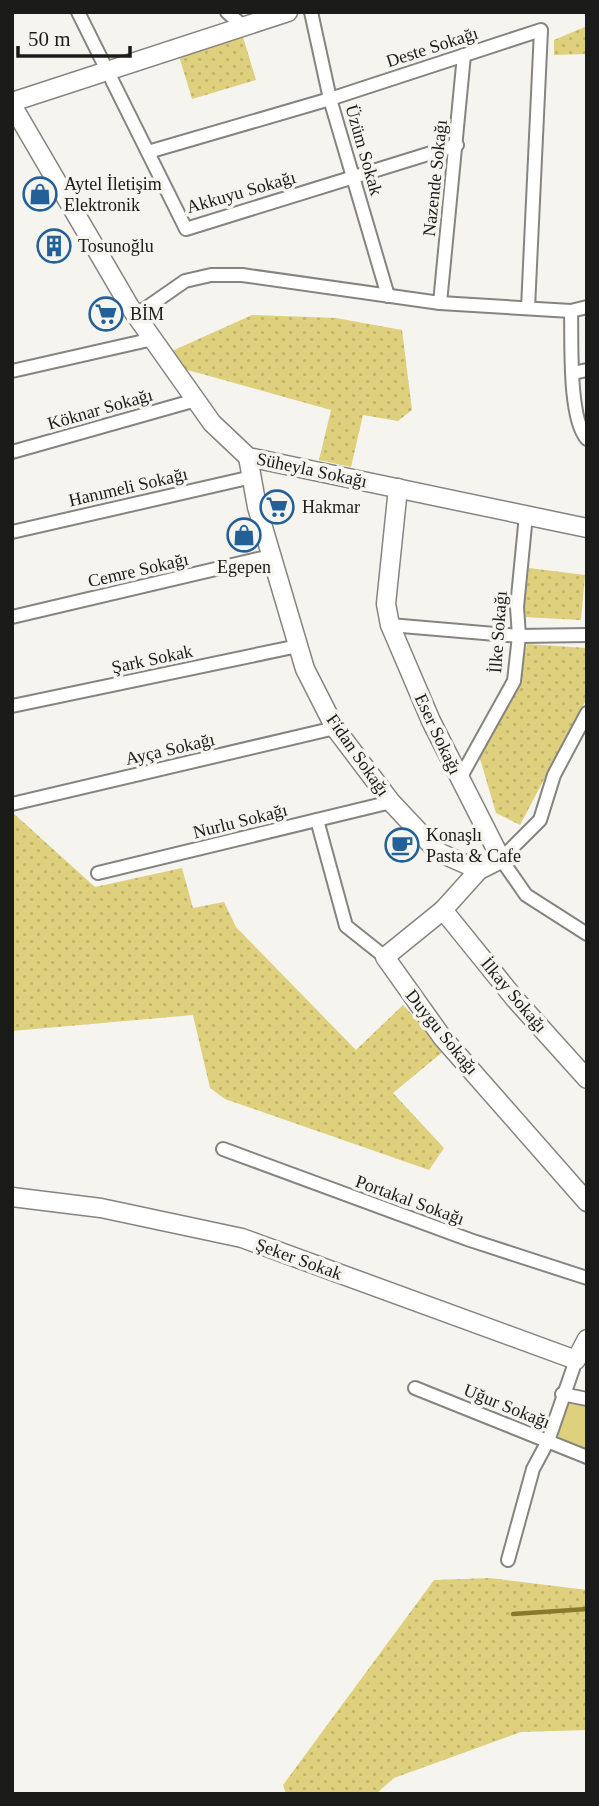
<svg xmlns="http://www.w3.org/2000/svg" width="599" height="1806" font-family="'Times New Roman',serif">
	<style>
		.grass { fill: url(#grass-dots) }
		.garden { fill: #dfd07d }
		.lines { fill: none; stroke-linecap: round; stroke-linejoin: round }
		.stream { stroke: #887a2d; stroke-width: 4.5 }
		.street-casing { stroke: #858480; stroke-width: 16 }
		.secondary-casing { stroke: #858480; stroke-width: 21 }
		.street { stroke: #fff; stroke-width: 12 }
		.secondary { stroke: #fff; stroke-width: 18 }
		.labels { text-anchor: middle; stroke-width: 7; stroke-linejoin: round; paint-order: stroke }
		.street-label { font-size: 18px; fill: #1b1b19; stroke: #f5f4ef }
		.poi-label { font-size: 18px; fill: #1b1b19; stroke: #f5f4ef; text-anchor: start }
	</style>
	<defs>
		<pattern id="grass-dots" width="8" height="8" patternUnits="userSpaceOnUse" patternTransform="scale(1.75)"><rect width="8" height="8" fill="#dfd07d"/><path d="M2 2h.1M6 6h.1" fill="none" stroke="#bfb26b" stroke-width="1.8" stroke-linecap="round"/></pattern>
	</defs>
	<rect width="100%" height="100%" fill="#f5f4ef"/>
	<!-- grass -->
	<g class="grass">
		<path d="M587,26V54L554,55V40Z"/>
		<path d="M243,37L256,80L192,99L179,56Z"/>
		<path d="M252,315L336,318L402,330L412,410L398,421L363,415L351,467L319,460L331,410L184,369L172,351Z"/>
		<path d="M529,568L585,575L581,620L523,617Z"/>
		<path d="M527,644L587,648V698L520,825L496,813L479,755L518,686Z"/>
		<path d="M12,812L95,887L182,868L193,908L224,902L236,927L356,1050L403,1005L445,1050L393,1093L444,1148L429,1170L225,1099L210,1088L193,1015L12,1031Z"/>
		<path d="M490,1578L587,1590V1730L521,1732L394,1778L376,1794H286L283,1785L434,1580Z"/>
	</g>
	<!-- garden -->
	<path class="garden" d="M568,1402L587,1407V1451L556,1438Z"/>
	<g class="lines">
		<!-- stream -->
		<path class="stream" d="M513,1614L587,1609"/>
		<defs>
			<g id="street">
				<path d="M78,12L186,229L457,145"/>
				<path d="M227,12L244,27"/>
				<path d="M311,12L330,99L388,296"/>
				<path d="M148,152L330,99L541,30L528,308"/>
				<path d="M440,303L464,55"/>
				<path d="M571,311C572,340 568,418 587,439"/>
				<path d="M136,315L185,281L211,275H242L440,303L571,311L587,307"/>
				<path d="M12,371L153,339"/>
				<path d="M573,373L587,370"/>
				<path d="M12,452L196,400"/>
				<path d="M12,532L252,477"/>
				<path d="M12,617L271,556"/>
				<path d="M390,625L519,636L587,635"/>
				<path d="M12,706L298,646"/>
				<path d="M587,713L554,775L540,820L501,859L526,895L587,934"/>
				<path d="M459,780L514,681L519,636L517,607L526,515"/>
				<path d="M12,804L335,728"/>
				<path d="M317,820L346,926L385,957"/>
				<path d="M98,873L391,802"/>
				<path d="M223,1149L470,1240L587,1278"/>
				<path d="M415,1388L587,1457"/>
				<path d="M562,1394L587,1399"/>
				<path d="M508,1560L533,1469L548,1441L576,1360"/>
			</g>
			<g id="secondary">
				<path d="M12,102L288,12"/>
				<path d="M12,105L130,307L212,423L248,457L587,528"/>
				<path d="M248,457L257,507L305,669L335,728L391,802L438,852L479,870"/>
				<path d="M398,488L386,604L390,625L431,721L501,859L479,870L443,910L385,957L442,1037L587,1202"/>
				<path d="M443,910L515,999L587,1079"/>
				<path d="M12,1197L101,1208L242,1238L576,1360L587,1339"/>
			</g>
		</defs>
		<!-- street casing -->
		<use href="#street" class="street-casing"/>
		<!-- secondary casing -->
		<use href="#secondary" class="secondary-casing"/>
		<!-- street -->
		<use href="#street" class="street"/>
		<!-- secondary -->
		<use href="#secondary" class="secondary"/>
	</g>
	<!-- icons -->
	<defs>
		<symbol id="shop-ring" viewBox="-11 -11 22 22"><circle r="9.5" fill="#f5f4ef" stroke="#236097" stroke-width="1.5"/><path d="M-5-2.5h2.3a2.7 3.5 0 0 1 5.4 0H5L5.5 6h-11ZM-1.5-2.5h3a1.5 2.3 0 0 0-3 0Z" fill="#236097"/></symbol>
		<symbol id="building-ring" viewBox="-11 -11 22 22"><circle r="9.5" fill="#f5f4ef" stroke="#236097" stroke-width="1.5"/><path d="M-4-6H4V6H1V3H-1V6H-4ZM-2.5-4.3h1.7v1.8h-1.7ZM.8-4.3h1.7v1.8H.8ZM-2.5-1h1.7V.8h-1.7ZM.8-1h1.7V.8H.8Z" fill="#236097"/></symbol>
		<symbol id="supermarket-ring" viewBox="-11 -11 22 22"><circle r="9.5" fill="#f5f4ef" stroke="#236097" stroke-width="1.5"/><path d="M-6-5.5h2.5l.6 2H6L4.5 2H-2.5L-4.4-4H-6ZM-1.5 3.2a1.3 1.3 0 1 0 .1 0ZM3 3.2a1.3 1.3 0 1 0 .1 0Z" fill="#236097"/></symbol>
		<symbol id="cafe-ring" viewBox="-11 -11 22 22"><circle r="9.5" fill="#f5f4ef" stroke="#236097" stroke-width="1.5"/><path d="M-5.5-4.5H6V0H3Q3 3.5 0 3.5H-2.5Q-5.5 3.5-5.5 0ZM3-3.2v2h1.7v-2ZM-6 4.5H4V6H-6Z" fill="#236097"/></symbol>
	</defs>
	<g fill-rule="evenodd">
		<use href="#shop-ring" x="21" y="175" width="38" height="38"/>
		<use href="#building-ring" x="35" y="227" width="38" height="38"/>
		<use href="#supermarket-ring" x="87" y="295" width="38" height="38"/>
		<use href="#supermarket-ring" x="258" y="488" width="38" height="38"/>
		<use href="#shop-ring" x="225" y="516" width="38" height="38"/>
		<use href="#cafe-ring" x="383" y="826" width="38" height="38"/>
	</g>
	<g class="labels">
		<!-- street labels -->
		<g class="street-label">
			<text transform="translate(432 47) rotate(-18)" y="6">Deste Sokağı</text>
			<text transform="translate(364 150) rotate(74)" y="6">Üzüm Sokak</text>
			<text transform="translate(435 178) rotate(-84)" y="6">Nazende Sokağı</text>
			<text transform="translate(241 192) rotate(-16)" y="6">Akkuyu Sokağı</text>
			<text transform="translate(100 409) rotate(-16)" y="6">Köknar Sokağı</text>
			<text transform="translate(312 470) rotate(12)" y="6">Süheyla Sokağı</text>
			<text transform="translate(128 487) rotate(-13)" y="6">Hanımeli Sokağı</text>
			<text transform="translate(138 570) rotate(-13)" y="6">Cemre Sokağı</text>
			<text transform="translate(498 632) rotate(-86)" y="6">İlke Sokağı</text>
			<text transform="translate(152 659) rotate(-12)" y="6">Şark Sokak</text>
			<text transform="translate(438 734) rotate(65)" y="6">Eser Sokağı</text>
			<text transform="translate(170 749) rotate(-13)" y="6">Ayça Sokağı</text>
			<text transform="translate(358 755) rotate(55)" y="6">Fidan Sokağı</text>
			<text transform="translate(240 821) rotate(-14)" y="6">Nurlu Sokağı</text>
			<text transform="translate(514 995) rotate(50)" y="6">İlkay Sokağı</text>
			<text transform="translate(442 1032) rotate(51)" y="6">Duygu Sokağı</text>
			<text transform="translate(410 1200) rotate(20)" y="6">Portakal Sokağı</text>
			<text transform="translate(299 1259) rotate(20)" y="6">Şeker Sokak</text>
			<text transform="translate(507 1406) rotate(22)" y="6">Uğur Sokağı</text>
		</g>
		<!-- poi labels -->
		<g class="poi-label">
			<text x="64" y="190">Aytel İletişim<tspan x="64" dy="21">Elektronik</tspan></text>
			<text x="78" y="252">Tosunoğlu</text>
			<text x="130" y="320">BİM</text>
			<text x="302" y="513">Hakmar</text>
			<text x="244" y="573" text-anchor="middle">Egepen</text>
			<text x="426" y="841">Konaşlı<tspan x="426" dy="21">Pasta &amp; Cafe</tspan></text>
		</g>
	</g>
	<!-- border -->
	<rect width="599" height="1806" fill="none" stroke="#1b1b19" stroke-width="28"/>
	<!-- scale -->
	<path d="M18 46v10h112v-10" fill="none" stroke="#1b1b19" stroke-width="3.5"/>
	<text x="28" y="46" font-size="21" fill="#1b1b19" stroke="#f5f4ef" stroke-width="5" paint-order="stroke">50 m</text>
</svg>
